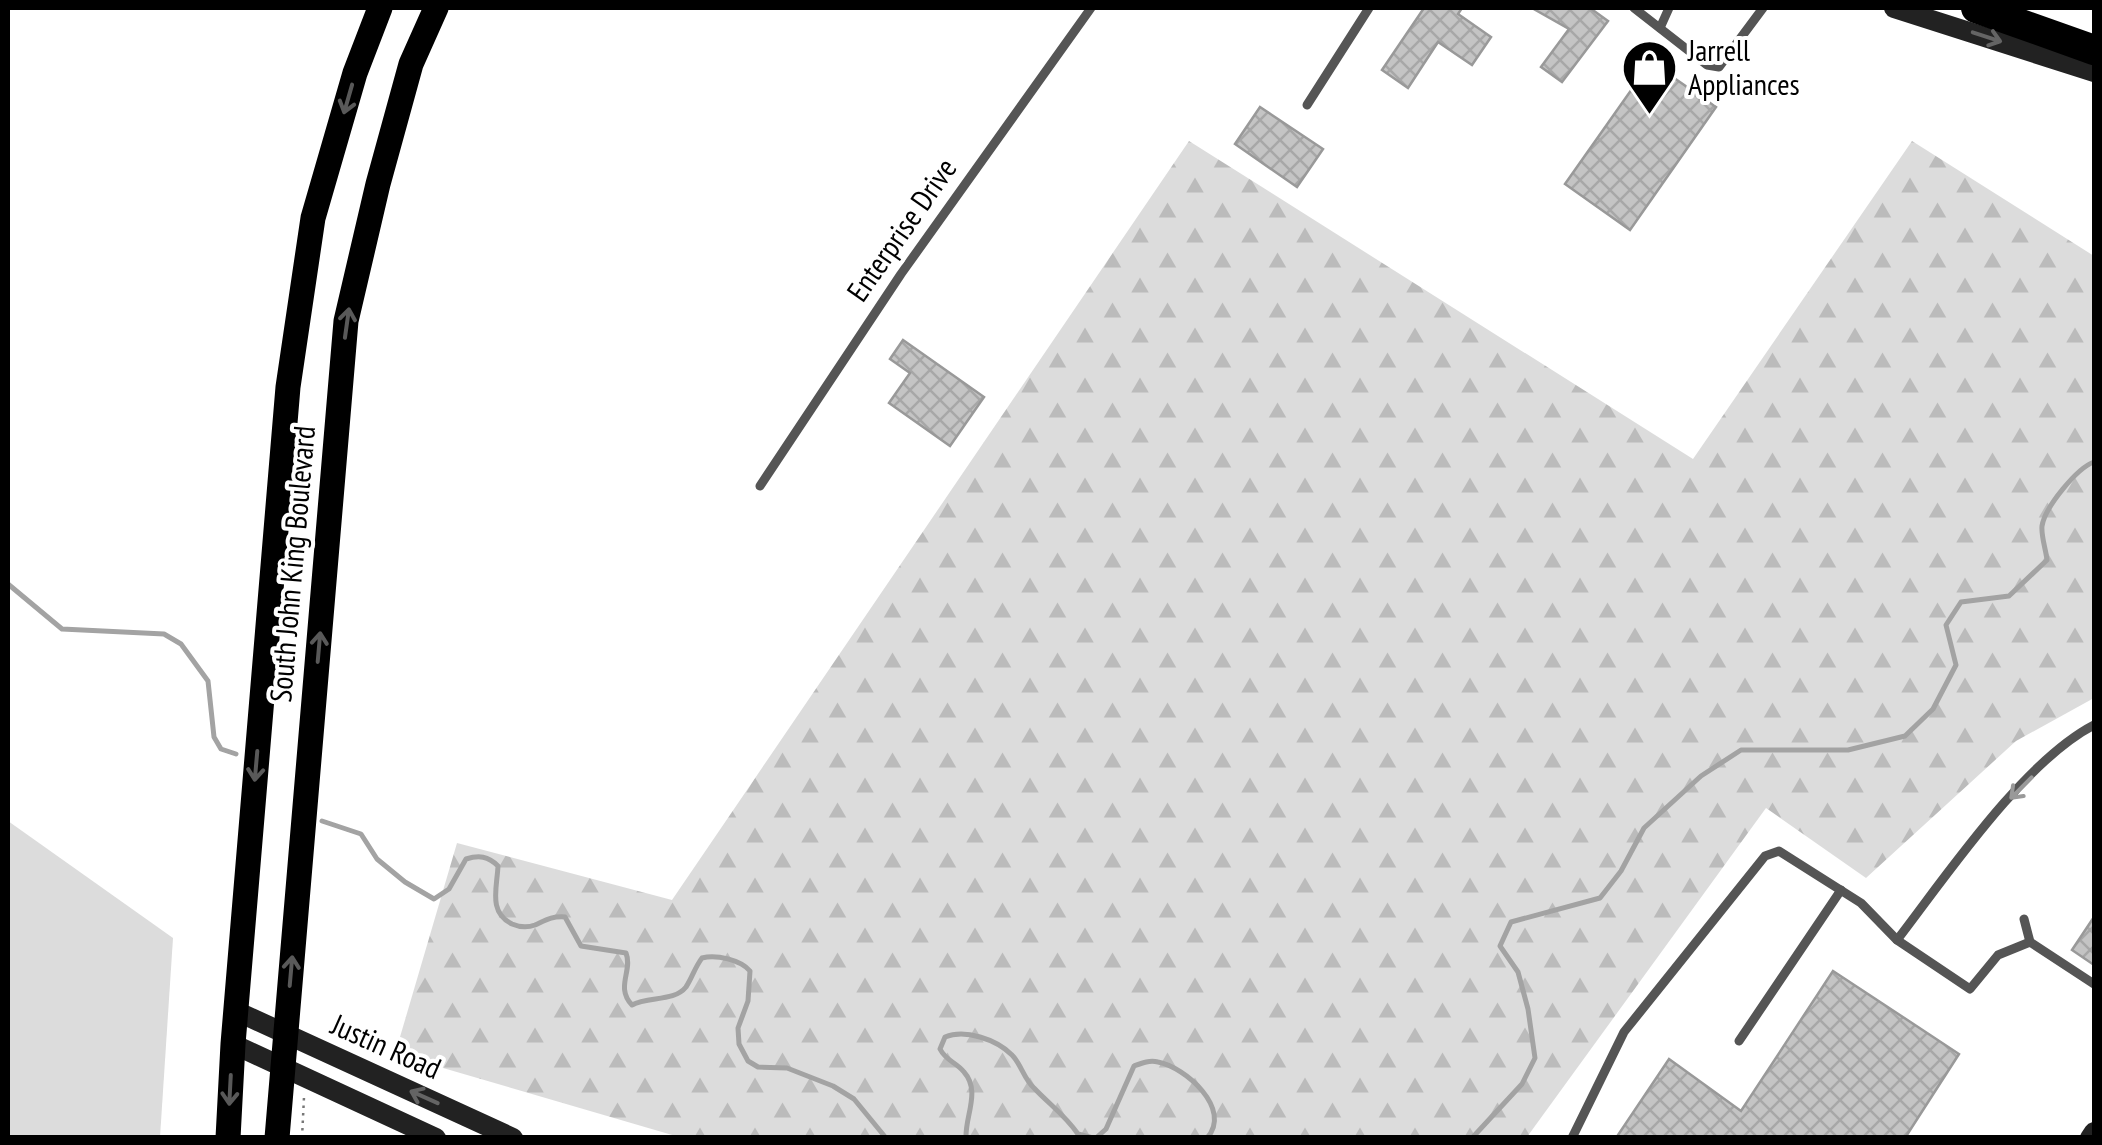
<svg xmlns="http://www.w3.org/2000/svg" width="2102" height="1145" font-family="'PT Sans Narrow',sans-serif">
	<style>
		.green { fill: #dcdcdc }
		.forest { fill: url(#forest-firs) }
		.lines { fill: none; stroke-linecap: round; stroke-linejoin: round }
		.stream { stroke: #a3a3a3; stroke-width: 5 }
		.building { fill: url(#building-cross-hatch); stroke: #999; stroke-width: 2.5 }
		.path { stroke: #777; stroke-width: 2.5; stroke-dasharray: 2.5 5; stroke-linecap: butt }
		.lane { stroke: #555; stroke-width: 9 }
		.secondary { stroke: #222; stroke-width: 20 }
		.primary { stroke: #000; stroke-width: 25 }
		.highway { stroke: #000; stroke-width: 30 }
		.oneway { stroke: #646464 }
		.oneway2 { stroke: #595959 }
		.oneway3 { stroke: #999 }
		.labels { text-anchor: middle; stroke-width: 8; stroke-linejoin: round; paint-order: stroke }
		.poi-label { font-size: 30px; fill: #000; stroke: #fff; text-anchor: start }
		.street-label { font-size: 30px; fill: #000; stroke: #fff }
	</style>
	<defs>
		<pattern id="forest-firs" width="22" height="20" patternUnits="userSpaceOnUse" patternTransform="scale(2.5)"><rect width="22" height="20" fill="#dcdcdc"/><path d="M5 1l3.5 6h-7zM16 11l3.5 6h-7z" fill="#bbb"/></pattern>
		<pattern id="building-cross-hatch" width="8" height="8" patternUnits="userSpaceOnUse" patternTransform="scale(2.5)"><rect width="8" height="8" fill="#c4c4c4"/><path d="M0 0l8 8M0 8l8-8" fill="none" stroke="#a7a7a7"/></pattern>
	</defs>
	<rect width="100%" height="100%" fill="#fff"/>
	<!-- green -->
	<path class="green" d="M8,821L173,938L160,1137H8Z"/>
	<!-- forest -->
	<path class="forest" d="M1189,141L1693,459L1912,141L2094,256V698L2016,741L1866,878L1766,808L1527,1137H679L395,1054L457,843L672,900Z"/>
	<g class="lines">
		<!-- stream -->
		<g class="stream">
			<path d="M8,584L62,629L164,634L181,644L208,681L214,737L221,749L236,754"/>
			<path d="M322,821L361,834L377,859L405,882L434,899L449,889L466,859C479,855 488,856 498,866C497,888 488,912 512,924C519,927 527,928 535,925C546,920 552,916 565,917L581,946L626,953C633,971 615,987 632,1005C648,996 674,1002 686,987C692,978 695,967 702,958C716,954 741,960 750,971L748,1001L738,1028L739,1044L748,1061L758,1067L787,1068L833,1086L854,1099L886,1138"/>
			<path d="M966,1138C965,1116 981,1091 964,1072C956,1062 946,1061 940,1049L945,1037C965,1029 996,1039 1012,1055C1021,1064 1024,1079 1034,1088C1049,1104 1065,1115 1078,1134L1093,1138"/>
			<path d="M1096,1138L1106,1129L1134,1066C1142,1063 1149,1060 1158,1062C1185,1067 1233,1109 1207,1138"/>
			<path d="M1472,1138L1522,1084L1535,1058L1528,1009L1518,972L1500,946L1511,922L1600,898L1621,871L1644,828L1701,776L1741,750H1848L1905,736L1933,709L1956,665L1946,625L1961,602L2009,596L2047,560C2046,550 2041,536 2042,526C2045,507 2077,468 2094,462"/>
		</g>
	</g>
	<!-- building -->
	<g class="building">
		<path d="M1424,8H1462L1458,14L1491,37L1472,65L1438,42L1408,88L1382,70Z"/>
		<path d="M1532,8H1590L1608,21L1562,82L1541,67L1569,29Z"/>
		<path d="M1651,62L1716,107L1630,230L1565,184Z"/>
		<path d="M1260,107L1323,149L1297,187L1235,144Z"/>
		<path d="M903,340L984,397L950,446L889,403L910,373L890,359Z"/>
		<path d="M2094,917V965L2072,950Z"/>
		<path d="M1833,971L1959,1054L1905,1138H1616L1669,1059L1741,1111Z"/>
	</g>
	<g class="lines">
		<!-- path -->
		<path class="path" d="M302,1138L304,1097"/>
		<!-- lane -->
		<g class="lane">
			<path d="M1634,8L1707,65L1719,67L1763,8"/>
			<path d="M1660,28L1669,8"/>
			<path d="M1307,105L1369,8"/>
			<path d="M760,486L901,274L1091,8"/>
			<path d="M2024,919L2030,942"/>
			<path d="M1897,940C1947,875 2023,762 2094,725"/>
			<path d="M1739,1041L1841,890"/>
			<path d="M1572,1138L1624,1032L1765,856L1779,851L1861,903L1897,940L1970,989L1998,955L2030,942L2094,984"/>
		</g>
		<!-- secondary -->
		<g class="secondary">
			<path d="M1894,8L2094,72"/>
			<path d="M236,1011L513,1138"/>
			<path d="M233,1044L436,1138"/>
			<path d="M2090,1138L2094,1132"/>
		</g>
		<!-- primary -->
		<g class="primary">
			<path d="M228,1138L233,1044L288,387L313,218L355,73L380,8"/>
			<path d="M277,1138L346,321L378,184L411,64L436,8"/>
		</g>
		<!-- highway -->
		<path class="highway" d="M1976,8L2094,50"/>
	</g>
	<!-- one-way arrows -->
	<defs><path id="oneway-shaft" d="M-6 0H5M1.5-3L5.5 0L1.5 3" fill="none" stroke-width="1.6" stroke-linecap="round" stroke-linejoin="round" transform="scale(2.5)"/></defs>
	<g class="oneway">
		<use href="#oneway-shaft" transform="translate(1987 37) rotate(18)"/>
		<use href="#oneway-shaft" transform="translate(424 1097) rotate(-156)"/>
	</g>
	<g class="oneway2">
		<use href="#oneway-shaft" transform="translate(348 99) rotate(106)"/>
		<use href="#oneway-shaft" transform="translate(347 323) rotate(-82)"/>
		<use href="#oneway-shaft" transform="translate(319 647) rotate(-85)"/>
		<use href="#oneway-shaft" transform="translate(256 766) rotate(95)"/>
		<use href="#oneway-shaft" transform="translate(291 971) rotate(-85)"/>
		<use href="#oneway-shaft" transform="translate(230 1090) rotate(93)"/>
	</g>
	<use class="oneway3" href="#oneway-shaft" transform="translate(2021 788) rotate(135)"/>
	<!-- icons -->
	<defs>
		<symbol id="shop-pin" viewBox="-11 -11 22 30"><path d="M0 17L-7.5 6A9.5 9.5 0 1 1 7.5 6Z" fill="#000" stroke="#fff"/><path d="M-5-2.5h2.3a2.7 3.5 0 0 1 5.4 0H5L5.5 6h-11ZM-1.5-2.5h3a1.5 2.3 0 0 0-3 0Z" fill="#fff"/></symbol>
	</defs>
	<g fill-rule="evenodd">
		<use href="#shop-pin" x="1618" y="36" width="63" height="86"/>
	</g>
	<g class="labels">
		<!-- poi labels -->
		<g class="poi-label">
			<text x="1688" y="61">Jarrell<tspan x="1688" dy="34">Appliances</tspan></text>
		</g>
		<!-- street labels -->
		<g class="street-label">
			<text transform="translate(902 230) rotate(-55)" y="10">Enterprise Drive</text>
			<text transform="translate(293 564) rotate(-85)" y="10">South John King Boulevard</text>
			<text transform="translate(386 1047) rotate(24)" y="10">Justin Road</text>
		</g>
	</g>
	<!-- border -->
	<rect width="2102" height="1145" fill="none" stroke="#000000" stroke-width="20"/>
</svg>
